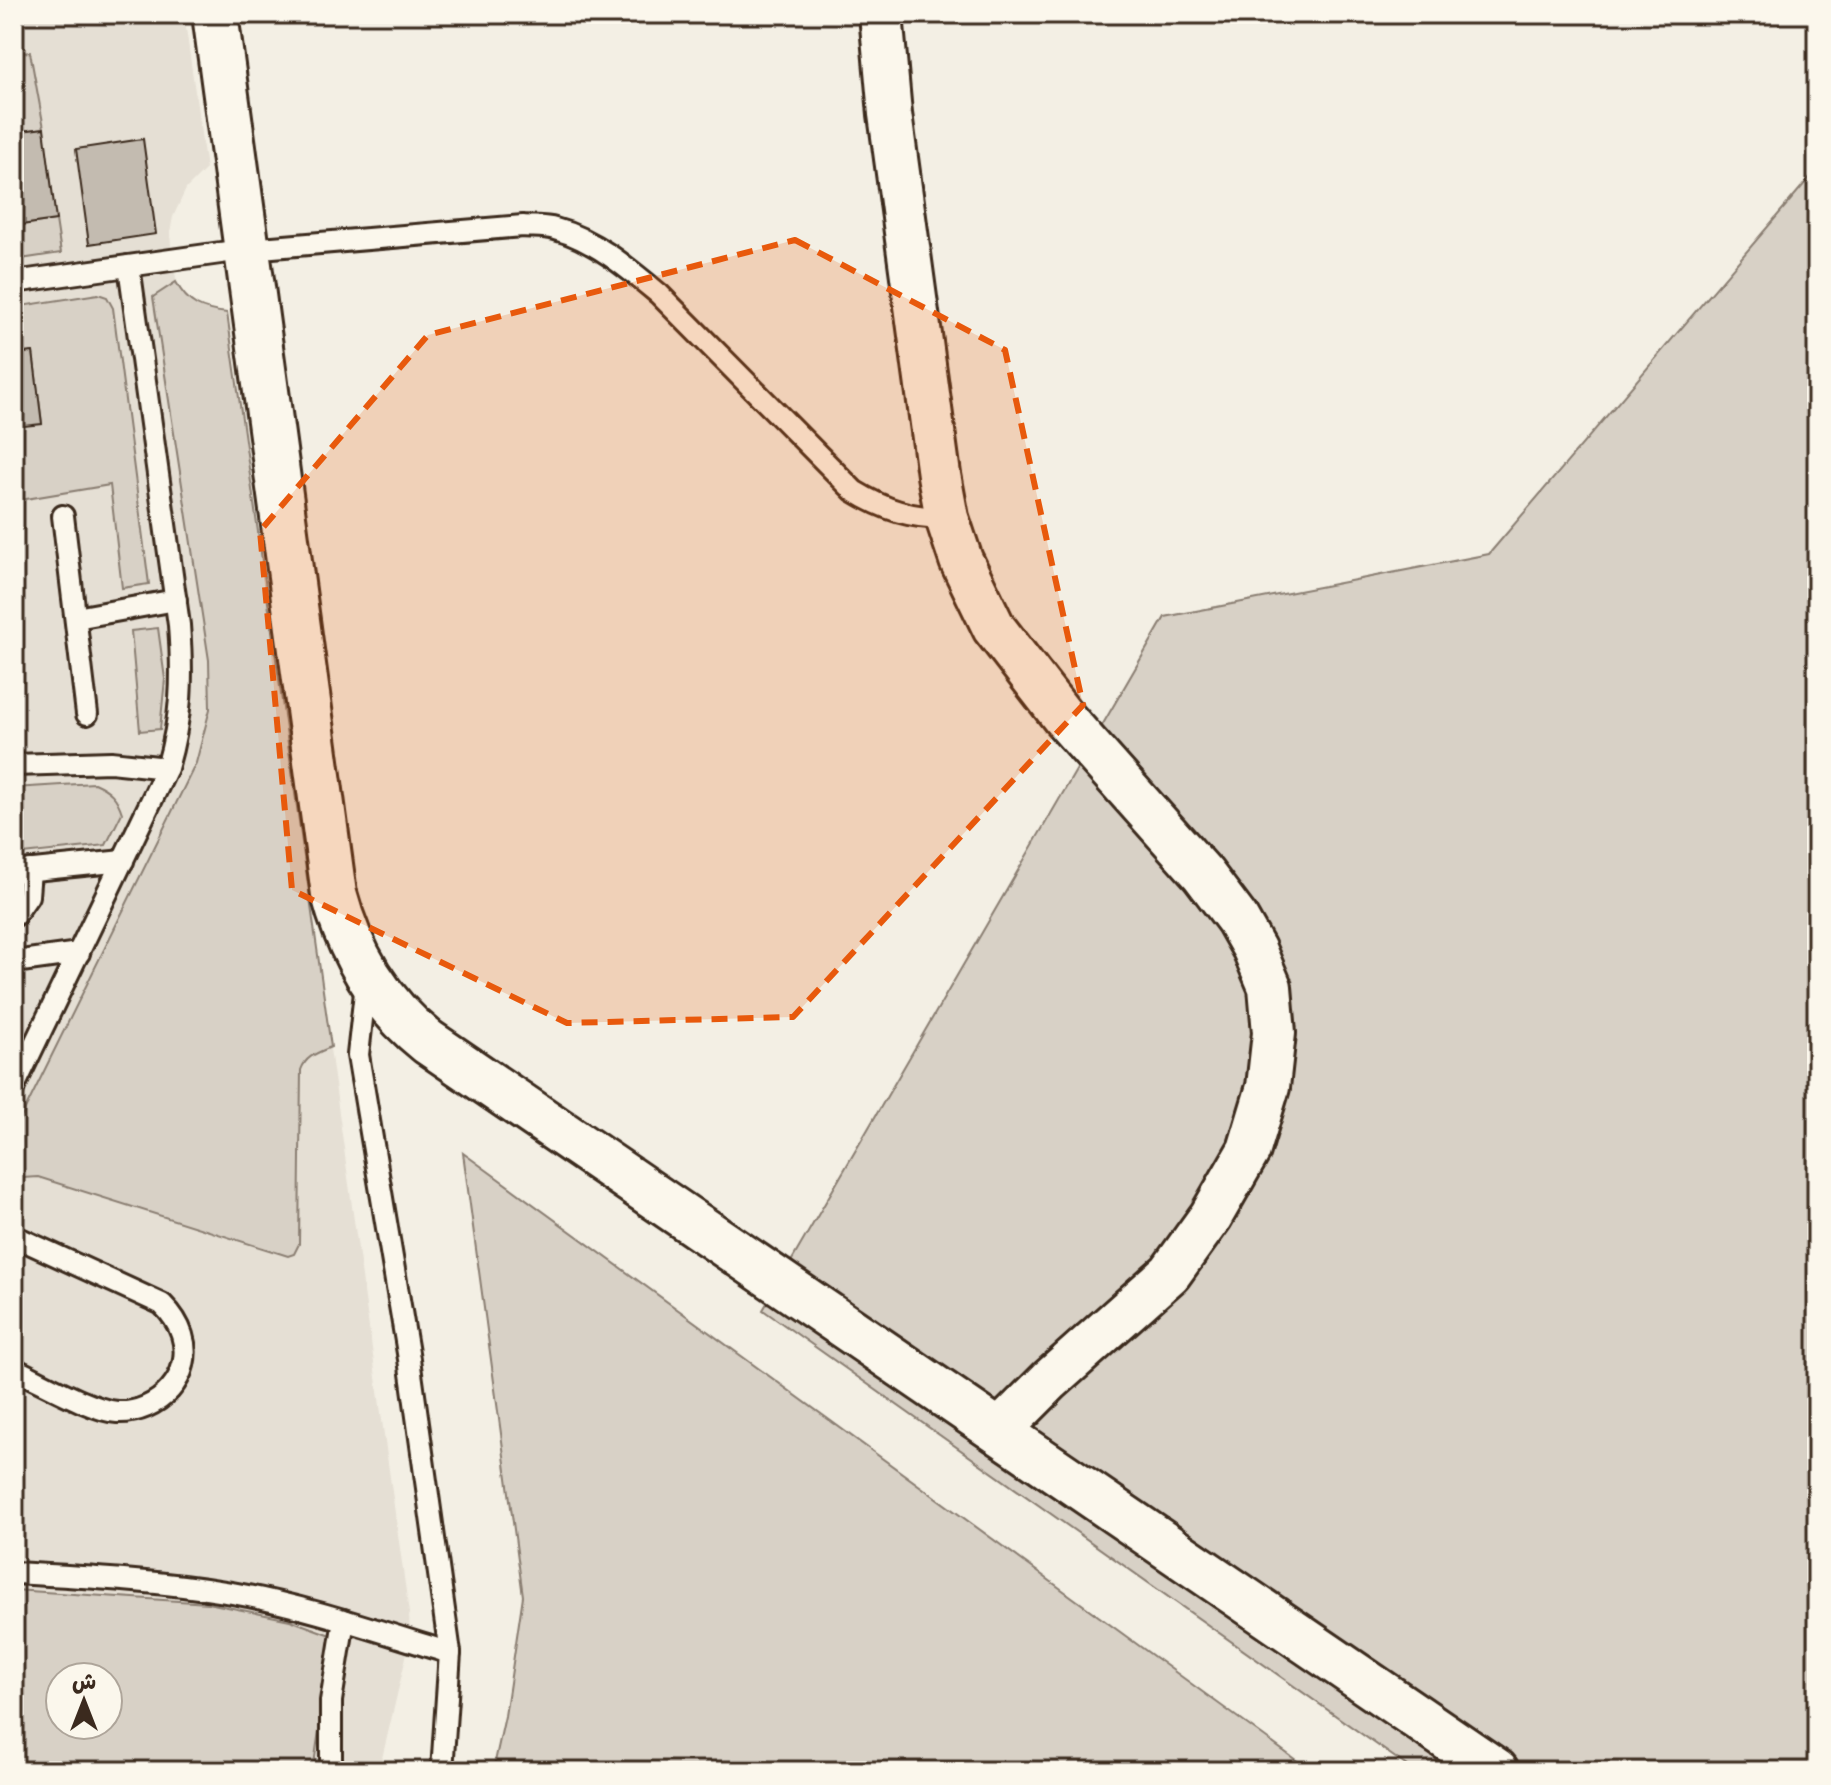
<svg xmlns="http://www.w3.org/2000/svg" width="1831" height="1785" font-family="Kalam,'Playpen Sans Arabic',sans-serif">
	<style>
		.built { fill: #e5dfd4; fill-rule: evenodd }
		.green { fill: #d8d1c6; stroke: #8a7e72; stroke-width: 2; fill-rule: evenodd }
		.building { fill: #c3bbb0; stroke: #3b2a1e; stroke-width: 2 }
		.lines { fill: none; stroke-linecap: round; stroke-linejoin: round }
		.lane-casing { stroke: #3b2a1e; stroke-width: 26 }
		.street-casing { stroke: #3b2a1e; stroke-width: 48 }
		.secondary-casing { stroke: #3b2a1e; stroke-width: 50 }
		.lane { stroke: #fbf7ec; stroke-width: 20 }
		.street { stroke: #fbf7ec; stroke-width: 42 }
		.secondary { stroke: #fbf7ec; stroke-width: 44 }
		.marked { fill: #e8590c; fill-opacity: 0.2; stroke: #e8590c; stroke-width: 6; stroke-dasharray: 16 10; stroke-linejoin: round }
	</style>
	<rect width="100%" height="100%" fill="#f3efe4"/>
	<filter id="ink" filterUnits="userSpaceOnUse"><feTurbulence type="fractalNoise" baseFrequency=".0125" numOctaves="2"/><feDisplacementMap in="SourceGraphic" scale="16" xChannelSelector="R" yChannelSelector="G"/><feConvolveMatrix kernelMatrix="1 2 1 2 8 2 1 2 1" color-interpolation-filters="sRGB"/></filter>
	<g filter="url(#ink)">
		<!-- built -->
		<path class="built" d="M14,14H184L206,169L186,189L173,217L170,232L172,260L177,282L183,294L192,304L205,310L227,313L409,1613L410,1640L379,1771H14ZM60,1677H108V1725H60Z"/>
		<!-- green -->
		<g class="green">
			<path d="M30,52L44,128L14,132V54Z"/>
			<path d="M1817,169V1771H1414L763,1310L1165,617L1489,554Z"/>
			<path d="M56,220L61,253L14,260V226Z"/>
			<path d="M176,282C188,305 202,310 227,313L331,1047C317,1053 306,1056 301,1070L299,1244L294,1254L288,1256L38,1177L22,1178L14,1183V1132L196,763L210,709L209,660L153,297Z"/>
			<path d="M98,294L107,297L113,308L149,584L122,588L110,485L14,501V427L42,423L33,352L14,354V307Z"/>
			<path d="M158,628L165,679L160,729L140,731L131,631Z"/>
			<path d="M94,783C110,790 117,797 122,813L106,845L14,855V788Z"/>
			<path d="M463,1153L1311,1771H493L505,1716L523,1596Z"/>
			<path d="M14,1590L208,1603L290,1620L333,1636L313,1771H14ZM60,1677H108V1725H60Z"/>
		</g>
		<!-- building -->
		<g class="building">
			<path d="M44,128L56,220L14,226V132Z"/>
			<path d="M143,139L156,234L89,244L76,149Z"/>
			<path d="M33,352L42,424L14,427V354Z"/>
		</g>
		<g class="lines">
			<defs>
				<g id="lane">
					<path d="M14,282L249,249L523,226C533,227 545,226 555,229C594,239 629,269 659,294L854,491C885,510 911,518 947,518"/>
					<path d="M63,516L87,714"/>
					<path d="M76,618L176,600"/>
					<path d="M14,765L111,762L167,768"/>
					<path d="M14,872L123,861"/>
					<path d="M14,916L28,896L30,870"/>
					<path d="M14,962L79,953"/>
					<path d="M366,983L358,1055L409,1359L450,1653L442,1771"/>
					<path d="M14,1087L167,768C182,716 183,679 179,625L129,266"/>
					<path d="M14,1236L162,1304C171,1313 178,1322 182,1335C195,1376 158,1414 117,1412C90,1410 41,1381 14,1369"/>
					<path d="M14,1573C87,1577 160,1581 232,1593C307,1606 378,1631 450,1653"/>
					<path d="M331,1771V1701L344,1620"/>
				</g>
				<path id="street" d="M881,14L890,114L939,475L947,518L961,560L994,628L1063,717L1203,874L1237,919L1254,949L1270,987L1274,1033L1268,1087L1249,1150L1211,1216L1170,1273L1050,1380L998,1432"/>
				<path id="secondary" d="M215,14L334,894C350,954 379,1003 428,1042L1496,1771"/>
			</defs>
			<!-- lane casing -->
			<use href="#lane" class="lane-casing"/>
			<!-- street casing -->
			<use href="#street" class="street-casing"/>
			<!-- secondary casing -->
			<use href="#secondary" class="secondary-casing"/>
			<!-- lane -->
			<use href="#lane" class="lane"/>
			<!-- street -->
			<use href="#street" class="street"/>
			<!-- secondary -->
			<use href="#secondary" class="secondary"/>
		</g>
	</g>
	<!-- marked area -->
	<path class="marked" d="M795,240L1005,350L1083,705L793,1017L567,1023L292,890L260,531L428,335Z"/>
	<!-- margin -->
	<rect width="1831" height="1785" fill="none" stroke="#fbf7ec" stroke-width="48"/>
	<rect x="24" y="24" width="1783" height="1737" fill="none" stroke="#3b2a1e" stroke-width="3" filter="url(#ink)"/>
	<!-- north arrow -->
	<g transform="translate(84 1701)"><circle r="38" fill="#fbf7ec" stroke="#aea59a" stroke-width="2"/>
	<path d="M0-6L14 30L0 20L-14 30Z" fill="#3b2a1e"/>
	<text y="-12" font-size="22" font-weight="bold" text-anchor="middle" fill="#3b2a1e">ش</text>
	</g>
</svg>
